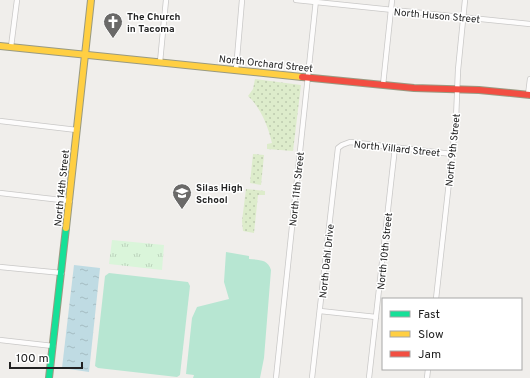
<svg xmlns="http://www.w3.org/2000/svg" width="530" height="378" font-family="Overpass,sans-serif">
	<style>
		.grass { fill: url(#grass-dots) }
		.park { fill: url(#park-tufts) }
		.pitch { fill: #b7e6d2 }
		.water { fill: url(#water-ripples) }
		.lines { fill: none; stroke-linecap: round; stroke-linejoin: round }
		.street-casing { stroke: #c9c8c7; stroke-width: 6 }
		.fast-casing { stroke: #999a82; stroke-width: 8 }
		.slow-casing { stroke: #999a82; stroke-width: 8 }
		.jam-casing { stroke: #999a82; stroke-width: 8 }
		.street { stroke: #fdfcfc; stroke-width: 4.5 }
		.fast { stroke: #16e098; stroke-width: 6 }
		.slow { stroke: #ffcf43; stroke-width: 6 }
		.jam { stroke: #f24e42; stroke-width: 6 }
		.labels { text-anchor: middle; stroke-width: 3; stroke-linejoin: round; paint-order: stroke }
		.street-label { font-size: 10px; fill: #222; stroke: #fff }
		.poi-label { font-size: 10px; font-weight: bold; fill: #222; stroke: #fff; text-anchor: start }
	</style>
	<defs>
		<pattern id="grass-dots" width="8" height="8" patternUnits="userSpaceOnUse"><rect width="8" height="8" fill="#ddeccb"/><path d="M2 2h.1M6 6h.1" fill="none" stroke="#bdcaae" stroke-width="1.8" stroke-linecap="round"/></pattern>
		<pattern id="park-tufts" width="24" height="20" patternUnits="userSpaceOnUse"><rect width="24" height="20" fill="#daf5da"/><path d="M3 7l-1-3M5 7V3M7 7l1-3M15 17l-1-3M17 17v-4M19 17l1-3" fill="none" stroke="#bbd2bb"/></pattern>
		<pattern id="water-ripples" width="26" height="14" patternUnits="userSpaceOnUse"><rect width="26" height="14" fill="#bfdbe3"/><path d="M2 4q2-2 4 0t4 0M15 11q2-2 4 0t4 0" fill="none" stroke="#a4bcc2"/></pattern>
	</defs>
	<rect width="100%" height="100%" fill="#f0eeeb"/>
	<!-- grass -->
	<g class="grass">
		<path d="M255,79L301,85L293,151L267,149V144L272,143C268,126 261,108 248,96L253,89Z"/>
		<path d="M253,154L264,155L261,185L250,183Z"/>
		<path d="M246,189L265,191V195H258L254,233L243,231L242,221Z"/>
	</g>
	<!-- park -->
	<path class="park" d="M112,240L164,245L162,270L109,264Z"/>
	<!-- pitch -->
	<g class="pitch">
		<path d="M226,252L249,256V259C259,260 268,259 271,270L264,358L260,378H193L194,375L186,374L192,318L197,307L229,299L224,282Z"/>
		<path d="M109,273L188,282L190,286L180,375L177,377L98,368L95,366L105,276Z"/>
	</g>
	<!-- water -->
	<path class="water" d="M74,265L100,268L89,372L62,368Z"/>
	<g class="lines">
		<defs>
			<g id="street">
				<path d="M296,0L530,24"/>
				<path d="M11,47L17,0"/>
				<path d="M160,62L166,0"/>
				<path d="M236,70L242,0"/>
				<path d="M383,85L392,0"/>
				<path d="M528,95L530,79"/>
				<path d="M0,121L77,130"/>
				<path d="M0,193L70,201"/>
				<path d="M0,267L62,273"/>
				<path d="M436,299L456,119L458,70L465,0"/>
				<path d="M320,311L376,317"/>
				<path d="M0,340L53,346"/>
				<path d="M276,378L316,0"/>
				<path d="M312,378L338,148L342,145L350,142L452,154"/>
				<path d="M369,378L395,147"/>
				<path d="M427,378L428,369"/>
			</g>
			<path id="fast" d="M49,378L66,228"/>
			<g id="slow">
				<path d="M0,46L302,77"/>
				<path d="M66,228L91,0"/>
			</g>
			<path id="jam" d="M302,77L414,88L479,90L530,95"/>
		</defs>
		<!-- street casing -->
		<use href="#street" class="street-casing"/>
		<!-- fast casing -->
		<use href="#fast" class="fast-casing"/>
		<!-- slow casing -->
		<use href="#slow" class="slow-casing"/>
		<!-- jam casing -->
		<use href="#jam" class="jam-casing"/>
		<!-- street -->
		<use href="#street" class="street"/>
		<!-- fast -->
		<use href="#fast" class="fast"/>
		<!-- slow -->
		<use href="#slow" class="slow"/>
		<!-- jam -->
		<use href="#jam" class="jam"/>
	</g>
	<!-- icons -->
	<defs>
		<symbol id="church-pin" viewBox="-11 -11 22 30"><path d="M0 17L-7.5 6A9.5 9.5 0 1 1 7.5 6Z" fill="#6a6968" stroke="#fff"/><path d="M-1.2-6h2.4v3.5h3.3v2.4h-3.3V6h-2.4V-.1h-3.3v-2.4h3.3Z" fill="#fff"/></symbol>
		<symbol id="school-pin" viewBox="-11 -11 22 30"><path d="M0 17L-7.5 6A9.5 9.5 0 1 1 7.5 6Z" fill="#6a6968" stroke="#fff"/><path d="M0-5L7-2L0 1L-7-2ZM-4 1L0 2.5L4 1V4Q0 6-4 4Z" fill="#fff"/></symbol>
	</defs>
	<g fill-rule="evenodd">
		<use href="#church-pin" x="102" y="11" width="22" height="30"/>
		<use href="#school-pin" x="171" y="182" width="22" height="30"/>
	</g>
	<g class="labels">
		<!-- street labels -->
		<g class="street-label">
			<text transform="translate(437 15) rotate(5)" y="4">North Huson Street</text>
			<text transform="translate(266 63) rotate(6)" y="4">North Orchard Street</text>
			<text transform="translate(397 148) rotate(6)" y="4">North Villard Street</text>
			<text transform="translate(452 150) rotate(-84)" y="4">North 9th Street</text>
			<text transform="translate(61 188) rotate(-84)" y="4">North 14th Street</text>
			<text transform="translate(296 189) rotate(-84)" y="4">North 11th Street</text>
			<text transform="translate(384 251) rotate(-84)" y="4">North 10th Street</text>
			<text transform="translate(326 261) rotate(-84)" y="4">North Dahl Drive</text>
		</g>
		<!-- poi labels -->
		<g class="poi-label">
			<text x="127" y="20">The Church<tspan x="127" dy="12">in Tacoma</tspan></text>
			<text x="196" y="191">Silas High<tspan x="196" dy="12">School</tspan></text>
		</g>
	</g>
	<!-- legend -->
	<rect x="382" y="298" width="140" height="72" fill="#ffffff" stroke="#a7a7a7"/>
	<rect x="390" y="311" width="20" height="6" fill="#16e098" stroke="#a7a7a7"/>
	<text x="418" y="318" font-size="12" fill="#222222">Fast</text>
	<rect x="390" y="331" width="20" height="6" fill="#ffcf43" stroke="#a7a7a7"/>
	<text x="418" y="338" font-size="12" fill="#222222">Slow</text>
	<rect x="390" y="351" width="20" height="6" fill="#f24e42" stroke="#a7a7a7"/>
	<text x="418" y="358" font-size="12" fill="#222222">Jam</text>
	<!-- scale -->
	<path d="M10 362v6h72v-6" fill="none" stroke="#222222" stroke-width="2"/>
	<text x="16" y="362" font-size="12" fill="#222222" stroke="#ffffff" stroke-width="3" paint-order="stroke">100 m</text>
</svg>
